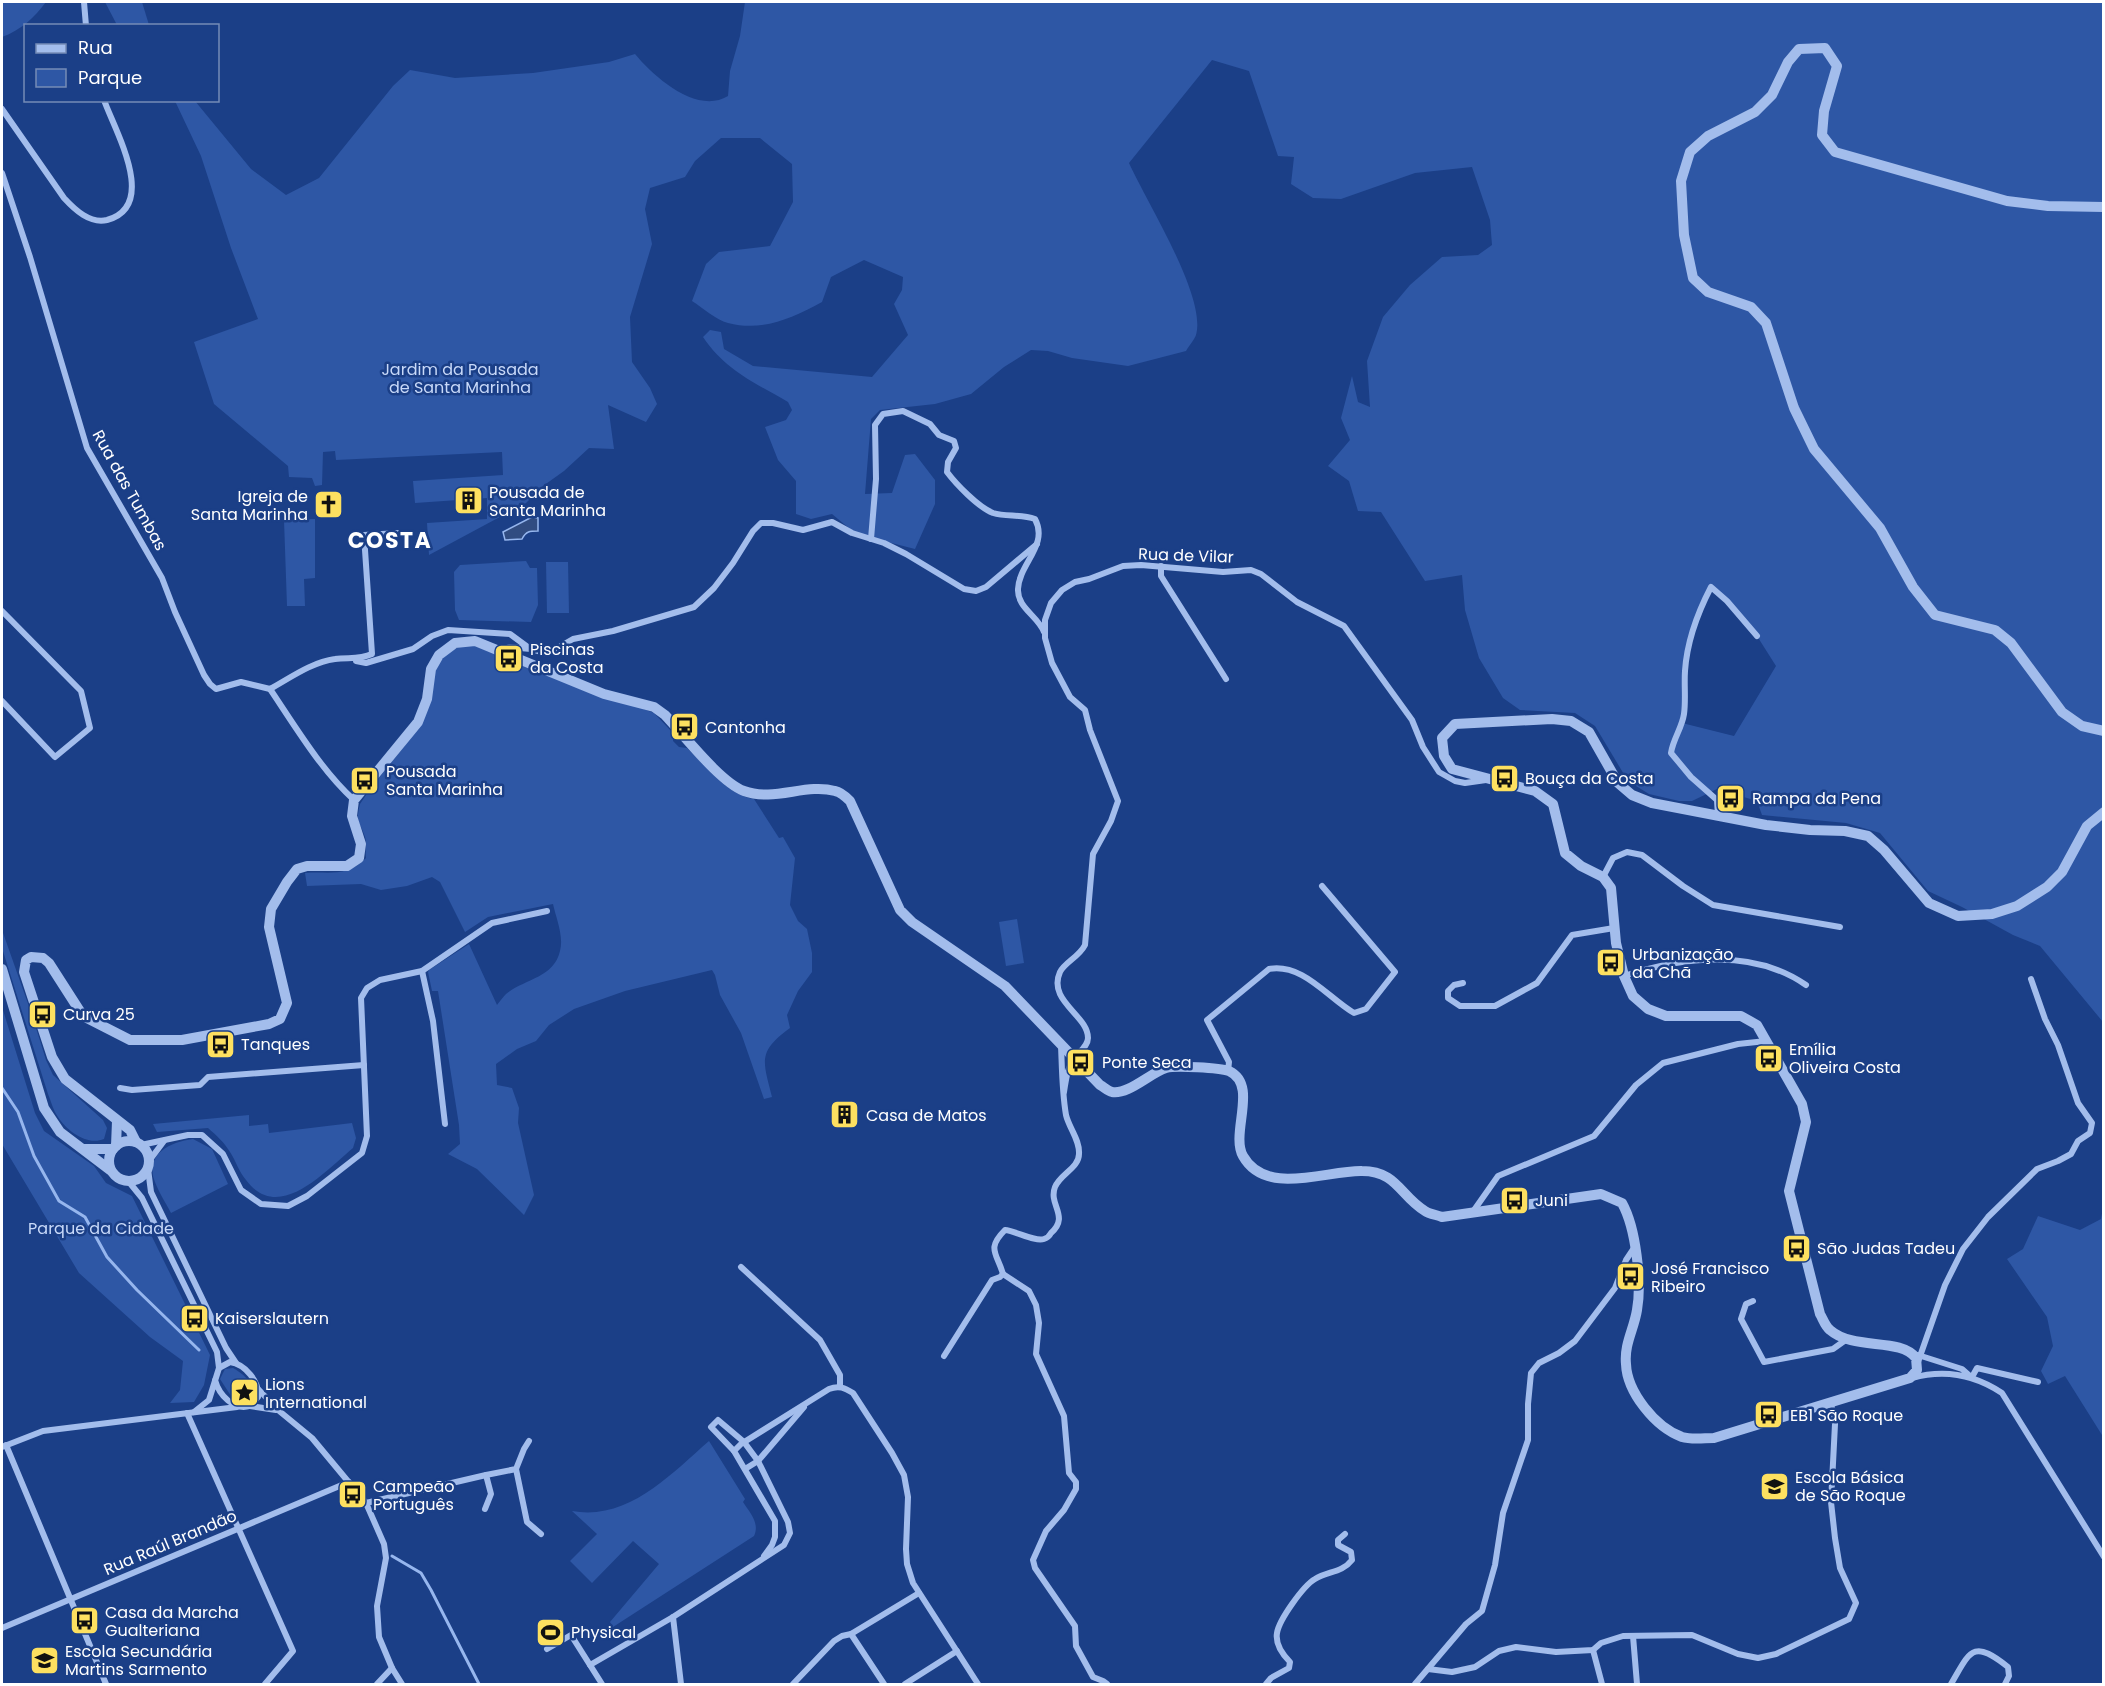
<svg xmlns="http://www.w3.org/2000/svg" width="2105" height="1686" font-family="Poppins,sans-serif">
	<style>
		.green { fill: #2e57a5; fill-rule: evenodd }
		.water { fill: #314c81; stroke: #96b6ee; stroke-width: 1.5 }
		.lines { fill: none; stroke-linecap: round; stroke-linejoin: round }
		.stream { stroke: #96b6ee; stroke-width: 3 }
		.minor { stroke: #a3bdec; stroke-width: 6 }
		.tertiary { stroke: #a3bdec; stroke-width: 10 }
		.labels { text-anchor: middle; stroke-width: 5; stroke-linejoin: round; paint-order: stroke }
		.park-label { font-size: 16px; fill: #c8d9f9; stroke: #1b3f87 }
		.street-label { font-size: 16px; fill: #fff; stroke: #1b3f87 }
		.poi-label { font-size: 16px; fill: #fff; stroke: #1b3f87; text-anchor: start }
		.district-label { font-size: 22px; font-weight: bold; letter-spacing: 1.5px; fill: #fff; stroke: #1b3f87 }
	</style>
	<rect width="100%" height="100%" fill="#1b3f87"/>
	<!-- green -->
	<g class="green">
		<path d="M2,2H46C34,18 21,30 2,37Z"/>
		<path d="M105,2H142L149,25H117Z"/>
		<path d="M745,2H2103V1022L2040,946L2013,935L1962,907L1928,891L1880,833L1846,823L1762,815L1757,801L1717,789L1692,801H1679L1649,794L1628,781L1595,726L1575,713L1520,710L1503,698L1479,658L1465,610L1462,575L1425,581L1381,512L1358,511L1349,481L1328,466L1350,440L1341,418L1352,376L1358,402L1370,407L1367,361L1383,317L1410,285L1442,257L1478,255L1492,245L1490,220L1472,167L1415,173L1341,199L1313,198L1291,184L1294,157L1278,156L1249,71L1212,60L1129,163C1146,201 1207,297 1196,335C1194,340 1189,346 1186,351L1128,366L1072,358L1048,351L1031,350L1004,367L971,394L935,404L880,410L871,419L865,494L892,493L905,455L915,454L935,480V504L915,549L856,534L832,514L811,519L796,514V481L778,460L765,427L786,420L792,410L788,402C754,382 726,371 703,337L710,330L721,332L724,349L753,366L872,377L908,335L894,304L902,290L903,277L864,260L831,277L822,302C792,318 763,332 728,323C716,320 703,308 692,301L706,264L719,252L770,246L793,202L792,164L760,138H721L695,161L685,177L650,188L645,209L652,244L630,317L632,362L650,388L657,404L646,422L608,405L614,449L589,448L564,471L543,486L526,503L429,555L427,523L487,519V498L415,503L413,481L503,475L502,452L336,460L335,451L323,452L322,485L315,486L312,478L289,477L288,466L214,404L194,342L258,319L231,248L201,156L175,101H195L251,169L286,195L319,178L393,86L410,70L455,78L533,73L609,62L635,54C654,77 697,115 728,96L730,71L740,36ZM1712,588L1757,636L1776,666L1734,736L1682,723L1689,641Z"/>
		<path d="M315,519V578L304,579L305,606H287L284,520Z"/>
		<path d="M526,561L530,568H537L538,605L531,622L459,620L455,610L454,572L460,565Z"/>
		<path d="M546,562H568L569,613H547Z"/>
		<path d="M469,645L483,647L654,713L673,733V741L679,747L687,748C706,766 727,795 754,799L779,838L783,837L795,858L790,905L798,921L807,929L812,953V972L798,991L787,1015L790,1028C757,1052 763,1061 772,1097L764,1099L741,1033L720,995L715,975L712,970L625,991L574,1009L549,1025L536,1041L517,1049L496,1064L497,1085L512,1088L519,1108L518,1123L534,1195L524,1215L477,1169L448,1154L460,1144L459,1125L438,991H432L428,972L429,970L469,944L497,1005C500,1001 503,997 506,994C524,979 554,978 560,951C564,936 556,918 553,904L488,917L465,932L440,882L432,877L407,886L381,890L361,884L307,886L305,873C330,871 346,878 366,858C365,851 367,843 365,837C360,821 355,824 360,804C375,780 395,760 411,737C430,708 424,650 469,645Z"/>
		<path d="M1017,919L1024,963L1006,966L999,922Z"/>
		<path d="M2,930L32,1015L46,1060L53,1075L103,1120L107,1128L104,1139C87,1146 67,1131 58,1117C53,1110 51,1101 48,1094L2,948Z"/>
		<path d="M2,1007L35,1113L44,1131L94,1166L106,1183L132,1196L210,1355L204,1385L194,1402L170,1403L180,1390L183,1361L150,1337L79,1273L2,1144Z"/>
		<path d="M249,1115V1126L268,1124L269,1133L352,1123L356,1138L353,1148C325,1171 279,1224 246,1180C239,1172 236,1161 230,1152C224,1142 216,1135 208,1128L157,1132L153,1124Z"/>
		<path d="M193,1139L212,1149L228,1184L171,1213C166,1203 159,1193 155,1182C144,1154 170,1142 193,1139Z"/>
		<path d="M2103,1208L2104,1435H2102L2065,1376L2048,1384L2041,1371L2053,1346L2047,1317L2007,1259L2023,1249L2038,1216L2080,1230L2101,1219Z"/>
		<path d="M233,1368C245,1375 256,1384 249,1398L242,1402L233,1399L220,1379L225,1369Z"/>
		<path d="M709,1441L745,1499L743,1502C750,1513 760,1523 754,1536L613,1627L610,1622L659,1564L633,1541L592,1583L570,1561L597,1534L572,1511C628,1521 670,1475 709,1441Z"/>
	</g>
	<!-- water -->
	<path class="water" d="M532,517L538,518V531C530,531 526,531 522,539L505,540L503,532Z"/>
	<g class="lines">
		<!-- stream -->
		<g class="stream">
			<path d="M2,1088L18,1112L34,1156L59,1201L85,1217L107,1257L137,1290L199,1350"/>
			<path d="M392,1556L421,1573L431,1590L479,1684"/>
		</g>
		<!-- minor -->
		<g class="minor">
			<path d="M84,2L86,26"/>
			<path d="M2,109L64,198C75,210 90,224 107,220C159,206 115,131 104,100"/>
			<path d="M2,173L30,257L87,448L162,578L175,612L204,675L210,684L216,689L241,682L270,689"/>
			<path d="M871,539L876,479L875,425L883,414L903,411L930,424L939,435L954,441L956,448L948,462L947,472C956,484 978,507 993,513C1006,517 1021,514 1035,519C1049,545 1019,564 1018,589C1017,608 1038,616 1044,632"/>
			<path d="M1161,566V576L1226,679"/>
			<path d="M2,611L81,691L90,728L55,757L2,701"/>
			<path d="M503,651L509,647L531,649L547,654L573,639L613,631L694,607L714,588L733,563L753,531L761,523H773L803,530L832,522L852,533L884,543L906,554L964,589L976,591L986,587L1037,544"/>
			<path d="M356,661L366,663L413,649L432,636L448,630L510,634L529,648"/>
			<path d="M270,689C290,678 312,662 335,659C348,657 359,660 372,654L364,535L399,533"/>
			<path d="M270,689C295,726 321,770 354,800"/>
			<path d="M1718,816L1717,800L1691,777L1671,753C1673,739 1682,728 1684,714C1686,700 1684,685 1685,671C1687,641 1697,614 1711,587L1727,601L1757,636"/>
			<path d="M1603,877L1613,858L1627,852L1642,855L1683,886L1713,905L1840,927"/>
			<path d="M422,971L433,1021L445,1124"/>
			<path d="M1624,976C1682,957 1753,948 1806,985"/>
			<path d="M1463,983L1454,985L1448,991V998L1460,1006H1495L1537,983L1572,935L1614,928"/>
			<path d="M1228,1071L1229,1062L1207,1020L1269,969C1303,963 1328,998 1354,1013L1366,1009L1395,972L1322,886"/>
			<path d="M120,1088L132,1090L200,1085L208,1077L364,1065"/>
			<path d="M1064,1092C1066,1080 1067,1067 1075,1057C1080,1051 1088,1046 1088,1038C1088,1015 1047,1001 1060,972C1065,962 1079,957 1085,945L1093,854L1111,821L1118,801L1090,730L1085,710L1070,697L1052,663L1045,638V620L1051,603L1062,590L1075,582L1089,579L1123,566L1141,565L1223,572L1251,570L1261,574L1297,602L1344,626L1412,720L1423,747L1439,772L1455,781L1465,783L1486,780"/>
			<path d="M141,1145L188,1135H202L223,1154L241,1190L261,1204L288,1206L307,1196L362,1153L367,1136L361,998L367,988L380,980L422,971L492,923L547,911"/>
			<path d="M149,1161L164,1141"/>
			<path d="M148,1169L151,1192L226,1348L236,1363"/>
			<path d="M129,1182L142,1198L217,1352L219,1368"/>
			<path d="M1472,1213L1498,1176L1594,1136L1636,1085L1663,1063L1738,1044L1766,1041"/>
			<path d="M741,1267L820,1340L840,1375V1387"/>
			<path d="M1003,1274L1029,1291L1036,1305L1039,1323L1036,1354L1064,1416L1069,1473L1076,1482V1489L1064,1510L1046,1531L1033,1560L1035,1568L1075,1626L1076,1646L1093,1677L1103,1681L1107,1684"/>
			<path d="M1003,1274C997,1253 986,1249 1005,1230C1016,1231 1035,1242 1044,1239C1047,1238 1050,1235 1051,1233C1070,1216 1048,1205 1055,1187C1060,1174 1079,1168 1079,1154C1080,1140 1069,1128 1066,1115C1062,1092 1062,1068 1061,1045"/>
			<path d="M1753,1301L1746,1304L1741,1319L1764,1362L1833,1349L1847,1339"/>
			<path d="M1918,1355L1962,1369L1971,1377"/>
			<path d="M944,1356L992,1280L1000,1277L1003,1274"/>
			<path d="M1918,1362L1945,1285L1963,1249L1988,1217L2037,1169L2058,1161L2071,1154L2078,1141L2090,1133L2092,1123L2078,1103L2058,1045L2045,1019L2031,979"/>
			<path d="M1972,1377L1977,1368L2038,1382"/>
			<path d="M1912,1378C1944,1369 1975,1375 2002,1393L2104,1557"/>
			<path d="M259,1390L278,1410L312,1438L366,1503L384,1544L386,1558L377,1606L379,1637L392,1668L402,1684"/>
			<path d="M250,1406L276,1410"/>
			<path d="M194,1412L209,1400L219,1368L230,1362C245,1364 260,1382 258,1397L250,1406C234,1411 219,1395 215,1380"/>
			<path d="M187,1413L293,1651L265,1684"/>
			<path d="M6,1445L106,1684"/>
			<path d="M2,1447L43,1431L237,1407"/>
			<path d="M516,1469L527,1522L541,1534"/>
			<path d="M745,1469L758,1461L804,1407"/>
			<path d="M486,1475L516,1469L524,1449L529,1441"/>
			<path d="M366,1503L486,1475L491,1494L485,1509"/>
			<path d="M764,1556L772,1545L775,1537V1521L734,1451L741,1444L829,1389C839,1385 845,1388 853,1393L892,1453L904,1475L908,1497L906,1549L907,1564L913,1583L978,1684"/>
			<path d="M673,1617L681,1684"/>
			<path d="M2,1628L349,1482"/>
			<path d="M851,1634L884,1684"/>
			<path d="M1633,1636L1637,1684"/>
			<path d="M547,1649L571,1635L602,1684"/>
			<path d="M1593,1650L1602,1684"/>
			<path d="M590,1665L673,1617L784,1545L790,1533L788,1522L758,1461L744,1442L718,1420L711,1427L734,1451"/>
			<path d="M1428,1669L1452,1672L1475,1667L1499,1651L1516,1647L1556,1652L1593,1650L1601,1643L1623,1636L1692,1635L1738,1654L1758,1658L1776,1654L1849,1619L1856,1603L1840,1568L1835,1538L1831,1502L1835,1424L1831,1403"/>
			<path d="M377,1684L392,1668"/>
			<path d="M793,1684L834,1641L842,1636L851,1634L919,1593"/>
			<path d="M905,1684L957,1651"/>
			<path d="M1266,1684L1271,1678L1289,1668L1290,1662C1283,1655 1275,1645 1277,1633C1279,1620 1303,1586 1315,1579C1328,1571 1342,1573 1352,1560L1351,1552L1338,1545V1540L1345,1534"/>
			<path d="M1415,1684L1466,1624L1482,1611L1495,1565L1503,1513L1528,1440V1404L1531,1373L1539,1363L1559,1353L1575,1341L1615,1288L1626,1260L1634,1248"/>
			<path d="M1951,1684C1970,1652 1972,1638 2008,1667L2009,1676L2005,1684"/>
		</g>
		<!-- tertiary -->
		<g class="tertiary">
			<path d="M2104,207L2048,206L2007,201L1835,152L1822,135L1824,111L1837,66L1825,48L1799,49L1788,62L1772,95L1755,112L1708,136L1690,152L1681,181L1684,235L1693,278L1708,292L1751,307L1766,323L1794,408L1814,449L1880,528L1913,587L1935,615L1995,630L2011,643L2062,712L2082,726L2104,731"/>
			<path d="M2,969L44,1108L60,1132L110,1170"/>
			<circle cx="129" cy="1161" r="20"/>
			<path d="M136,1142L130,1130L65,1079L52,1057L24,972L26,960L31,957L43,958L49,963L83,1016L130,1040H182L269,1024L280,1019L287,1003L269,927L271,909L287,882L297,869L307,866H347L359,858L361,844L352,816L354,800L418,722L427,699L431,669L439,655L455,643L475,641L604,694L654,707L665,715C684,735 720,782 744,791C774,802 806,783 835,791C841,792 846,797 850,801L900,910L912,922L1005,986L1100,1085C1104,1087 1108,1091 1112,1092C1128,1095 1150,1073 1166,1068C1175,1065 1220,1068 1229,1071C1259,1085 1230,1133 1243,1156C1266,1197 1327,1170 1362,1171C1397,1171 1400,1196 1425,1211C1429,1214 1437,1215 1442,1217L1601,1194L1622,1203C1636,1228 1642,1282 1637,1310C1634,1329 1624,1344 1626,1364C1627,1392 1655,1427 1682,1437C1692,1440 1704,1438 1714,1438L1910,1378L1917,1370L1916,1358C1900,1337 1854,1351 1830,1330C1825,1326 1823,1319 1820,1314L1789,1191L1806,1122L1802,1104L1757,1025L1741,1016H1666L1648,1009L1633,996L1624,976L1616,943L1611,888L1603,877L1581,866L1565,853L1553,804L1535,791L1452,769L1444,756L1442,738L1455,724L1552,719L1571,721L1589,732L1618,783L1632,795L1652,803L1766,825L1810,830L1845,831L1868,836L1884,850L1929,903L1958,916L1992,914L2017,906L2047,887L2062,872L2087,826L2104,812"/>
			<path d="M116,1146L117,1121"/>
			<path d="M84,1149H113"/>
		</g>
	</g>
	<!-- icons -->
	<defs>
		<symbol id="building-square" viewBox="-11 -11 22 22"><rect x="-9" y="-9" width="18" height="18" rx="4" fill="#fde060" stroke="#1b3f87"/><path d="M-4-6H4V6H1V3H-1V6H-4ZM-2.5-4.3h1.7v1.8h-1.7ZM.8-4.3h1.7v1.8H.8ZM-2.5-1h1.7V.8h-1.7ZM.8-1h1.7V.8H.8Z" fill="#111"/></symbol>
		<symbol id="church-square" viewBox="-11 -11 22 22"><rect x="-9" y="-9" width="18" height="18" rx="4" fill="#fde060" stroke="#1b3f87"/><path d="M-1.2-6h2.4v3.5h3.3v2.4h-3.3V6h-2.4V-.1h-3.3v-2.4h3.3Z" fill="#111"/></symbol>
		<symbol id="bus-square" viewBox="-11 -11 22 22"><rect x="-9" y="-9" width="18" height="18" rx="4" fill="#fde060" stroke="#1b3f87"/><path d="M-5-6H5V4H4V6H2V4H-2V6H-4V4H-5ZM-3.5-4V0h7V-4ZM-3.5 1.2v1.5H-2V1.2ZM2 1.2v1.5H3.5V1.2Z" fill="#111"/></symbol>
		<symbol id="sight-square" viewBox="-11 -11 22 22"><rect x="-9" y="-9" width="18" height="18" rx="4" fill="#fde060" stroke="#1b3f87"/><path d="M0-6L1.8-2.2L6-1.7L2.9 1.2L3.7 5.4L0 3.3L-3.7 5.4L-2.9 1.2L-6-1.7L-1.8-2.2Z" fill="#111"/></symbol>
		<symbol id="school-square" viewBox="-11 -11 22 22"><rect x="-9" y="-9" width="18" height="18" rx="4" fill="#fde060" stroke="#1b3f87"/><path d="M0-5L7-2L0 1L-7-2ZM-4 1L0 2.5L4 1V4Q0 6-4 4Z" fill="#111"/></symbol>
		<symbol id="stadium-square" viewBox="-11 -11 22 22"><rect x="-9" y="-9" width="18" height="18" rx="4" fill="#fde060" stroke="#1b3f87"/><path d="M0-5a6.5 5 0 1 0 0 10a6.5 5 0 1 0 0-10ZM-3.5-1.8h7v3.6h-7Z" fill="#111"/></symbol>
	</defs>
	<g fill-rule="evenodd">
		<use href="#building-square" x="452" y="484" width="33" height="33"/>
		<use href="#church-square" x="312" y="488" width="33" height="33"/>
		<use href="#bus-square" x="492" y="642" width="33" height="33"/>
		<use href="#bus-square" x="668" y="710" width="33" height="33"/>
		<use href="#bus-square" x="1488" y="762" width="33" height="33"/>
		<use href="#bus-square" x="348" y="764" width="33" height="33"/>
		<use href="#bus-square" x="1714" y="782" width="33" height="33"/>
		<use href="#bus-square" x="1594" y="946" width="33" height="33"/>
		<use href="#bus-square" x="26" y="998" width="33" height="33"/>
		<use href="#bus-square" x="204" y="1028" width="33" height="33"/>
		<use href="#bus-square" x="1752" y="1042" width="33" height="33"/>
		<use href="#bus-square" x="1064" y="1046" width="33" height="33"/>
		<use href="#building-square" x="828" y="1098" width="33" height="33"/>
		<use href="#bus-square" x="1498" y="1184" width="33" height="33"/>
		<use href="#bus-square" x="1780" y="1232" width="33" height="33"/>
		<use href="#bus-square" x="1614" y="1260" width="33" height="33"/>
		<use href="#bus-square" x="178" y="1302" width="33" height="33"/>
		<use href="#sight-square" x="228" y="1376" width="33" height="33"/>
		<use href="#bus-square" x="1752" y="1398" width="33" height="33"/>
		<use href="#school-square" x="1758" y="1470" width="33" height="33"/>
		<use href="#bus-square" x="336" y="1478" width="33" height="33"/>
		<use href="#bus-square" x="68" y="1604" width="33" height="33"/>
		<use href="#stadium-square" x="534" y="1616" width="33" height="33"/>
		<use href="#school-square" x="28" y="1644" width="33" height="33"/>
	</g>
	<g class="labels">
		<!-- park labels -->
		<g class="park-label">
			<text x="460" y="375">Jardim da Pousada<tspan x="460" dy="18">de Santa Marinha</tspan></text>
			<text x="101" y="1234">Parque da Cidade</text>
		</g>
		<!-- street labels -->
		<g class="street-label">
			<text transform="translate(130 490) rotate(61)" y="6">Rua das Tumbas</text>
			<text transform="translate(1186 555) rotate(2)" y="6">Rua de Vilar</text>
			<text transform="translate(170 1542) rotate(-23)" y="6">Rua Raúl Brandão</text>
		</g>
		<!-- poi labels -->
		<g class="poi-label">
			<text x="489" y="498">Pousada de<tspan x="489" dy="18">Santa Marinha</tspan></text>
			<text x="308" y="502" text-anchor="end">Igreja de<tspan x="308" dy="18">Santa Marinha</tspan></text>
			<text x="530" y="655">Piscinas<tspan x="530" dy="18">da Costa</tspan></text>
			<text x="705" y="733">Cantonha</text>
			<text x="386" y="777">Pousada<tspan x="386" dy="18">Santa Marinha</tspan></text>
			<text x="1525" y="784">Bouça da Costa</text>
			<text x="1752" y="804">Rampa da Pena</text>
			<text x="1632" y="960">Urbanização<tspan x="1632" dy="18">da Chã</tspan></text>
			<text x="63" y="1020">Curva 25</text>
			<text x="241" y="1050">Tanques</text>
			<text x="1789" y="1055">Emília<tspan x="1789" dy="18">Oliveira Costa</tspan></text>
			<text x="1102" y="1068">Ponte Seca</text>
			<text x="866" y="1121">Casa de Matos</text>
			<text x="1535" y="1206">Juni</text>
			<text x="1817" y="1254">São Judas Tadeu</text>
			<text x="1651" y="1274">José Francisco<tspan x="1651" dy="18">Ribeiro</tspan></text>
			<text x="215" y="1324">Kaiserslautern</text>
			<text x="265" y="1390">Lions<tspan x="265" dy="18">International</tspan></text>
			<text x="1790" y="1421">EB1 São Roque</text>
			<text x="1795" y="1483">Escola Básica<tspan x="1795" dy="18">de São Roque</tspan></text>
			<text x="373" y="1492">Campeão<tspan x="373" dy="18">Português</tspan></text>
			<text x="105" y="1618">Casa da Marcha<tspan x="105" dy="18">Gualteriana</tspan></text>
			<text x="571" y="1638">Physical</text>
			<text x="65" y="1657">Escola Secundária<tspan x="65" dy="18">Martins Sarmento</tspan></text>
		</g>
		<!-- district labels -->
		<g class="district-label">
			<text x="390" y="548">COSTA</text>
		</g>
	</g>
	<!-- border -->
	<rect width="2105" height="1686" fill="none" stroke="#ffffff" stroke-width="6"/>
	<!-- legend -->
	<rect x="24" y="24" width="195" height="78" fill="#1b3f87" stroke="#768cb7" stroke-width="1.5"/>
	<rect x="36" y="44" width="30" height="9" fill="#a3bdec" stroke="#768cb7" stroke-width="1.5"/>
	<text x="78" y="54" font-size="18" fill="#ffffff">Rua</text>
	<rect x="36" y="69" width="30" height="18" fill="#2e57a5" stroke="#768cb7" stroke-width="1.5"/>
	<text x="78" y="84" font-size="18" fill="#ffffff">Parque</text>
</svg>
